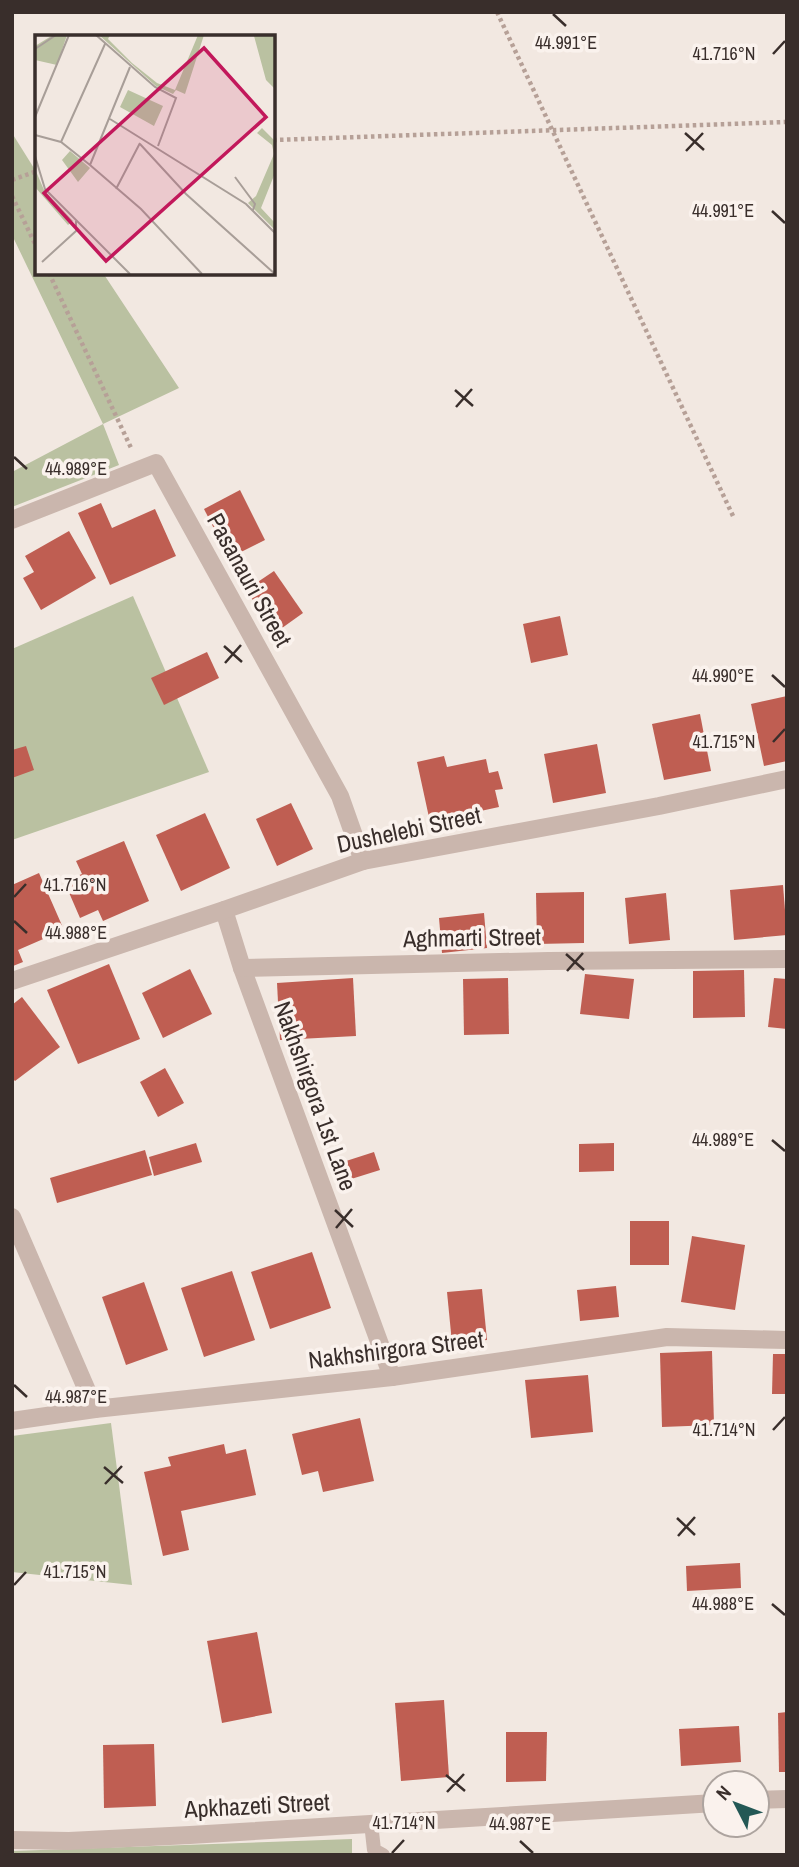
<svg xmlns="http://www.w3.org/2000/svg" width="799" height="1867" font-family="'Archivo Narrow',sans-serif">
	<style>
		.green { fill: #bac1a1 }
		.building { fill: #bf5e52 }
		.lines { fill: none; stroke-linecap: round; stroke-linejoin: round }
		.path { stroke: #b6a097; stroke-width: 4.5; stroke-dasharray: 3.5 3.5; stroke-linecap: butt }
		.service { stroke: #cab6ad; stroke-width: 14 }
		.minor { stroke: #cab6ad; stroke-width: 18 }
		.tertiary { stroke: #cab6ad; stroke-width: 18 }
		.ticks { fill: none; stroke: #392e2b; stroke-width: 2.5 }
		.labels { text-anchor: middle; stroke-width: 7; stroke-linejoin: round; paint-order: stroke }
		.street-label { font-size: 24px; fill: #392e2b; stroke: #faf2ed }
		.inset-road { fill: none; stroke: #a89e98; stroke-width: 2 }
		.view { fill: #c2185b; fill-opacity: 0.15; stroke: #c2185b; stroke-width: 3.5 }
		.inset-edge { fill: none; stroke: #392e2b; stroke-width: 3.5 }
		.ticks-label { font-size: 18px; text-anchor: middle; fill: #392e2b; stroke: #faf2ed; stroke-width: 7; stroke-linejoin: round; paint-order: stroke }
	</style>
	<rect width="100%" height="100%" fill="#f2e8e1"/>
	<!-- green -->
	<g class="green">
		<path d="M12,133L37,173V273H103L179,388L103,424L119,465L12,507V472L103,424L12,235Z"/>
		<path d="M133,596L209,772L12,840V649Z"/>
		<path d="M111,1423L132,1585L12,1572V1436Z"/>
		<path d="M352,1839V1855H12V1851Z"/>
	</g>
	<!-- building -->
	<g class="building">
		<path d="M240,490L265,540L229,558L204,509Z"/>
		<path d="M101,503L112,528L155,509L176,556L110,585L78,513Z"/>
		<path d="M69,531L96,578L41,610L23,578L34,572L25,556Z"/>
		<path d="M274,571L303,613L275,633L246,590Z"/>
		<path d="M560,616L568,655L531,663L523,624Z"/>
		<path d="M207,652L219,678L164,705L151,678Z"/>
		<path d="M787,696V761L764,766L751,704Z"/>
		<path d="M700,714L711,771L664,780L652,724Z"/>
		<path d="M597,744L606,793L553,803L544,754Z"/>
		<path d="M26,746L34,770L12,778V750Z"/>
		<path d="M444,756L447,767L486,759L489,773L498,771L503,789L495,790L499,807L430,822L417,762Z"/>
		<path d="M291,803L313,849L277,866L256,819Z"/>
		<path d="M205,813L230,868L181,891L156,835Z"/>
		<path d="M124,841L149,901L103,921L98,910L80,918L64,881L82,874L76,861Z"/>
		<path d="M39,873L64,930L18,950L23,962L13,966L12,885Z"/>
		<path d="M783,885L787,935L734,940L730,890Z"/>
		<path d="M584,892V943L537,944L536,893Z"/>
		<path d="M666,893L670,940L629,944L625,898Z"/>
		<path d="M484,913L487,948L442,953L439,918Z"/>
		<path d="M109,964L140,1039L78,1064L47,990Z"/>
		<path d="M190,969L212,1014L163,1038L142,993Z"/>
		<path d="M744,970L745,1017L693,1018V971Z"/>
		<path d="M585,974L634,979L629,1019L580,1014Z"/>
		<path d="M353,978L356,1036L280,1040L277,983Z"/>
		<path d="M508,978L509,1034L464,1035L463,979Z"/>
		<path d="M774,978L787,979V1029L768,1027Z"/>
		<path d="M22,997L60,1047L15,1081L12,1078V1005Z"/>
		<path d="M165,1068L184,1103L158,1117L140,1082Z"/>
		<path d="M196,1143L202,1162L154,1176L149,1157Z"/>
		<path d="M614,1143V1171L579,1172V1144Z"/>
		<path d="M145,1150L152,1175L57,1203L50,1178Z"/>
		<path d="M374,1152L380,1170L348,1180L343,1162Z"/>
		<rect x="630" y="1221" width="39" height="44"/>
		<path d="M692,1236L745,1245L735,1310L681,1302Z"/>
		<path d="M312,1252L331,1308L270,1329L251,1272Z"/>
		<path d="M232,1271L255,1340L204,1357L181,1288Z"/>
		<path d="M144,1282L168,1350L126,1365L102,1297Z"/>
		<path d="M616,1286L619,1317L580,1321L577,1290Z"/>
		<path d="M482,1289L487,1340L452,1343L447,1292Z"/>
		<path d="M712,1351L714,1425L662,1427L660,1353Z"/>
		<path d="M773,1354H787V1394H772Z"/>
		<path d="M588,1375L593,1432L531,1438L525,1380Z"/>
		<path d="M360,1418L374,1481L323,1492L318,1471L302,1475L292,1434Z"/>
		<path d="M224,1444L226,1454L246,1449L256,1495L181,1511L189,1550L163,1556L144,1472L171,1466L168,1457Z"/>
		<path d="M740,1563L741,1588L687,1591L686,1566Z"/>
		<path d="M257,1632L272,1713L222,1723L207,1641Z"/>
		<path d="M444,1700L449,1777L401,1781L395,1703Z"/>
		<path d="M787,1712V1772H779L778,1713Z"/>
		<path d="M739,1726L741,1762L681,1766L679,1729Z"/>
		<path d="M506,1732H547L546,1781L506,1782Z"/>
		<path d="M154,1744L156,1806L104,1808L103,1745Z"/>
	</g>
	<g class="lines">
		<!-- path -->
		<g class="path">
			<path d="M497,12L733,516"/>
			<path d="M273,140L787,122"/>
			<path d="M12,180L37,171"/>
			<path d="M12,196L37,248"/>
			<path d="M49,273L132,450"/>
		</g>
		<!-- service -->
		<path class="service" d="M371,1823L374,1850L383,1855"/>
		<!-- minor -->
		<g class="minor">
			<path d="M12,520L156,463L340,796L363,861"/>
			<path d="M224,910L242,968L392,1377"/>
			<path d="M242,968L548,961L787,959"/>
			<path d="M12,981L224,910L363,861L659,806L787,779"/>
			<path d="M12,1217L95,1409"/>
			<path d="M12,1421L95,1409L392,1377L667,1337L787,1340"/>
		</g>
		<!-- tertiary -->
		<g class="tertiary">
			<path d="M757,1800L787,1799"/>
			<path d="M12,1840L69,1841L190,1835L715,1803"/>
		</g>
	</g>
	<!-- ticks -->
	<path class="ticks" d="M553,14L566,26M773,54L785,41M685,133L704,150M686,151L703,133M772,211L785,223M455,390L473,406M456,407L472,389M14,457L27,469M224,646L242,662M225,663L241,645M772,675L785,687M773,742L785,729M14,897L26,884M14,921L27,933M566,954L584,970M567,971L583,953M772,1140L785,1151M335,1210L353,1227M336,1228L352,1209M14,1385L27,1397M773,1430L785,1417M104,1467L123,1483M105,1484L122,1466M677,1518L695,1535M678,1536L695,1517M14,1585L26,1572M772,1604L785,1615M446,1775L465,1791M447,1792L464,1774M520,1841L533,1853M392,1853L404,1840"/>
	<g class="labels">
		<!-- street labels -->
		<g class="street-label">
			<text transform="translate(249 580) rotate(61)" y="8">Pasanauri Street</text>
			<text transform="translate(409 830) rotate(-12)" y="8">Dushelebi Street</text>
			<text transform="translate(472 938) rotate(-1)" y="8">Aghmarti Street</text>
			<text transform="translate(315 1096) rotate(70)" y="8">Nakhshirgora 1st Lane</text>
			<text transform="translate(396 1350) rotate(-7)" y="8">Nakhshirgora Street</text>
			<text transform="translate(257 1806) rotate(-3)" y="8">Apkhazeti Street</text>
		</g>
	</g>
	<!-- overview -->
	<g transform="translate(35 35)">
		<rect width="240" height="240" fill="#f2e8e1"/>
		<path d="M18,0H32L22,30L0,25V11ZM64,0H75L73,4L97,28L122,48L140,55L163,0H169L150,59L141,55L138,59L121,51ZM240,0V54L231,45L219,1ZM93,55L128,71L119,91L85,72ZM227,93L240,106V138L226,173L240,188V195L213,168L221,161L239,119L237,110L222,98ZM35,116L55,133L43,147L27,125ZM0,134L9,155L38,186L33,190L0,152Z" fill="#bac1a1"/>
		<path class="inset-road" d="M61,0L120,52L141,63L123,111M0,14L21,0M0,82L34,0M75,84L211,169L240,198M0,100L26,107L55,130L106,174L167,239M26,107L70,9M105,109L151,159L240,239M0,121L10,154L95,239M55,130L95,32M200,142L220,169L218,175M81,154L105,108M7,227L41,196V186"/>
		<path class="view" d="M169,13L231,82L71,226L9,158Z"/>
		<rect width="240" height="240" class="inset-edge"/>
	</g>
	<g class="ticks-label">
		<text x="566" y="49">44.991°E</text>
		<text x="724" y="60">41.716°N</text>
		<text x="723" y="217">44.991°E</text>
		<text x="76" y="475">44.989°E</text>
		<text x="723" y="682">44.990°E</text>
		<text x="724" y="748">41.715°N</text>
		<text x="75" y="891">41.716°N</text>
		<text x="76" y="939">44.988°E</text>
		<text x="723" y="1146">44.989°E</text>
		<text x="76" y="1403">44.987°E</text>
		<text x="724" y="1436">41.714°N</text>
		<text x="75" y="1578">41.715°N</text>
		<text x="723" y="1610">44.988°E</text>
		<text x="404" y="1829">41.714°N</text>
		<text x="520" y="1830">44.987°E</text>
	</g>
	<!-- border -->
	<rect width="799" height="1867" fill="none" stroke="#392e2b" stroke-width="28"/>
	<!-- north arrow -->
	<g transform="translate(736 1804) rotate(312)"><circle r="33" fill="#faf2ed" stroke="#ada49f" stroke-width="2"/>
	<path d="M0-5L12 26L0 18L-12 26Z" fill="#235855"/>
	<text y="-10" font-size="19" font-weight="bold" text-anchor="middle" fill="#392e2b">N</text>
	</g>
</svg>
